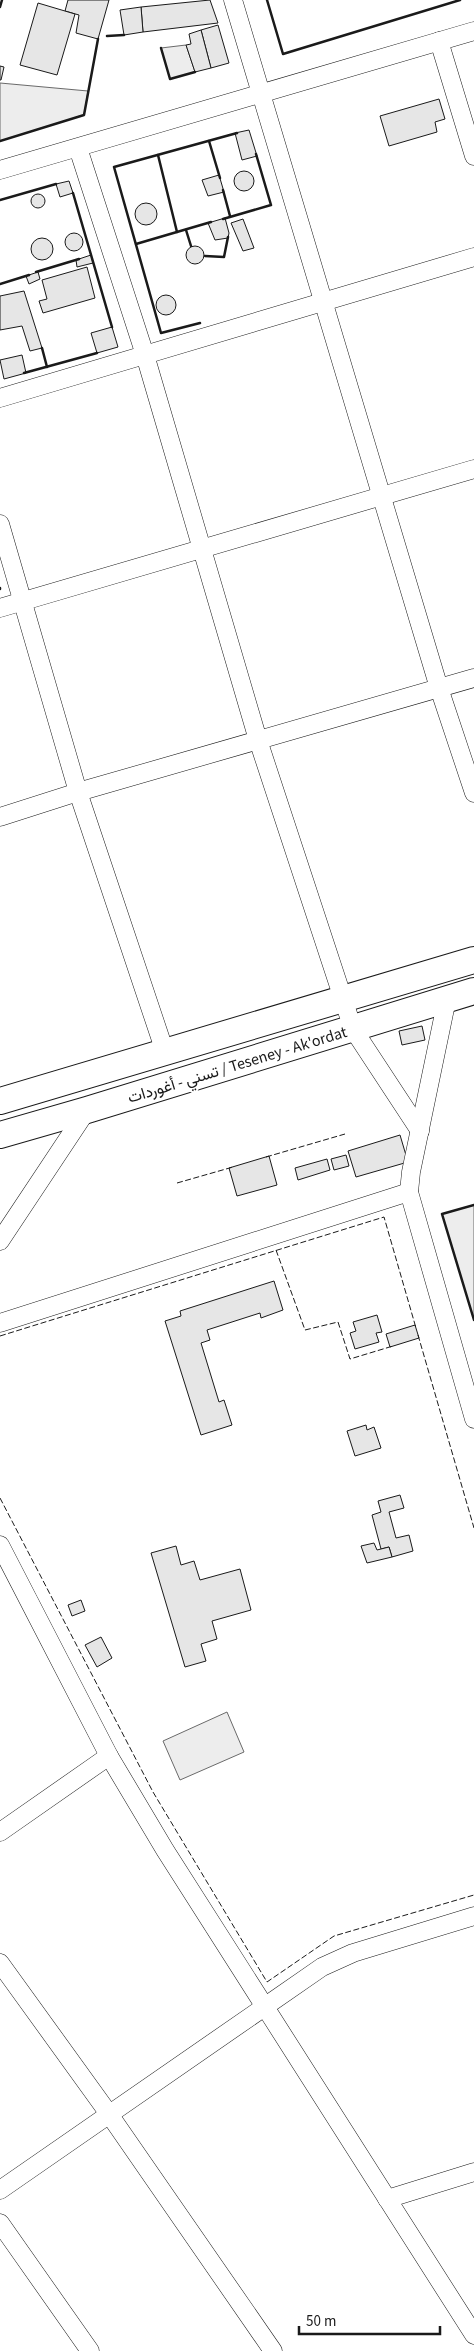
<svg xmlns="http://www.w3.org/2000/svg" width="474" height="2351" font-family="'Source Sans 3',Vazirmatn,sans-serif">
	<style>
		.built { fill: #ededed; stroke: #6a6a6a }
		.building { fill: #e6e6e6; stroke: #1a1a1a }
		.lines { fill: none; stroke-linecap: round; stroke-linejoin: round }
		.minor-casing { stroke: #1a1a1a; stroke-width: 19 }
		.primary-casing { stroke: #1a1a1a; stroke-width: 28 }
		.minor { stroke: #fff; stroke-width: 18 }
		.primary { stroke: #fff; stroke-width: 26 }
		.fence { stroke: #1a1a1a; stroke-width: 1; stroke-dasharray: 6 2.5; stroke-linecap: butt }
		.wall { stroke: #1a1a1a; stroke-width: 2.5 }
		.labels { text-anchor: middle; stroke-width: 4; stroke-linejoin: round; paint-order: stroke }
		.street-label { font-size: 16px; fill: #1a1a1a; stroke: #fff }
	</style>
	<rect width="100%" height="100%" fill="#fff"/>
	<!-- built -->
	<g class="built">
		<path d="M186,45L195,72L170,79L161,48Z"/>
		<path d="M0,83L88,91L84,115L0,141Z"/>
		<path d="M474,1205V1320L442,1214Z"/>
		<path d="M227,1712L244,1752L180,1780L163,1741Z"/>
	</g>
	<!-- building -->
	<g class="building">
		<path d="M68,0H109L98,39L76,33L79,15L65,11Z"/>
		<path d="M210,0L218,23L143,32L141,7Z"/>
		<path d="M38,3L75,14L57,75L20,65Z"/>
		<path d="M141,7L143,32L124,35L120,10Z"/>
		<path d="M218,25L229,63L211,68L201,30Z"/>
		<path d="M201,30L211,68L195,72L186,45L191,44L189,34Z"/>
		<path d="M0,66L4,67L1,80H0Z"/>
		<path d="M439,99L445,119L435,122L437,132L389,146L380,116Z"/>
		<path d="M249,130L257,156L242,160L235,133Z"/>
		<circle cx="244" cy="181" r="10"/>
		<path d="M219,175L224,192L208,196L202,180Z"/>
		<path d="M69,181L73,193L60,197L56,184Z"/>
		<circle cx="38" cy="201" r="7"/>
		<circle cx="146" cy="214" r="11"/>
		<path d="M225,218L229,233L228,238L215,240L208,223Z"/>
		<path d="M243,219L254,248L243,251L231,223Z"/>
		<circle cx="74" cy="242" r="9"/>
		<circle cx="42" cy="249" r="11"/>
		<circle cx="195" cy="255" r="9"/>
		<path d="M91,255L93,263L77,267L76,260Z"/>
		<path d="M87,267L95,298L43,313L39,301L47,299L42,280Z"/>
		<path d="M38,272L40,279L29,284L26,276Z"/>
		<path d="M24,291L42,348L30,351L22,326L0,330V296Z"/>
		<circle cx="166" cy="305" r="10"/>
		<path d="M112,327L118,347L97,353L91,333Z"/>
		<path d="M22,355L26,373L4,379L0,360Z"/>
		<path d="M422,1026L425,1040L402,1045L399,1031Z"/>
		<path d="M400,1135L408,1162L356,1177L348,1151Z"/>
		<path d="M346,1155L349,1166L334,1170L331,1159Z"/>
		<path d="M269,1156L277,1185L237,1196L229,1168Z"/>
		<path d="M327,1159L330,1170L298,1180L295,1168Z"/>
		<path d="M274,1281L283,1310L261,1318L260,1313L207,1330L210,1340L201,1343L219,1402L224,1400L232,1425L201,1435L165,1321L181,1316L180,1311Z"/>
		<path d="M377,1315L382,1332L376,1333L379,1342L355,1349L350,1333L356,1331L353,1322Z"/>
		<path d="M415,1325L419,1338L390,1347L386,1334Z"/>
		<path d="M366,1425L367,1430L374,1427L381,1448L355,1456L347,1431Z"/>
		<path d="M400,1495L404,1508L389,1512L396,1538L409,1535L413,1551L392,1557L389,1547L381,1549L372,1515L381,1512L378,1501Z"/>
		<path d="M374,1543L377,1550L389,1547L392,1557L367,1563L361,1546Z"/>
		<path d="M176,1546L181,1565L194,1561L200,1580L240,1569L251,1610L212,1621L217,1639L201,1644L206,1661L185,1667L151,1553Z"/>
		<path d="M81,1600L85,1611L72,1616L68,1605Z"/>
		<path d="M101,1637L112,1658L97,1667L85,1645Z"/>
	</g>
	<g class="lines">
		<defs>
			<g id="minor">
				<path d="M233,0L439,688L474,793"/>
				<path d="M439,41L474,156"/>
				<path d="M78,148L145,355L258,740L353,1029L420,1131"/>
				<path d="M0,170L474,31"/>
				<path d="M0,398L474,257"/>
				<path d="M0,524L78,792L165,1052"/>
				<path d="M0,608L474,469"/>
				<path d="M0,817L78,792L474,678"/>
				<path d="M447,999L411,1172L409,1192L474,1419"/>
				<path d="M0,1241L87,1110"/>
				<path d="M0,1323L409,1192"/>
				<path d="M0,1545L109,1756L165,1850L474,2335"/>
				<path d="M0,1832L109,1756"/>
				<path d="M0,1963L109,2114L273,2351"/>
				<path d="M0,2190L322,1967L353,1953L474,1916"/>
				<path d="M387,2199L474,2172"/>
				<path d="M0,2223L90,2351"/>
			</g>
			<g id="primary">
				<path d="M0,1101L474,960"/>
				<path d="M0,1135L87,1110L474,991"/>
			</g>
		</defs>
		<!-- minor casing -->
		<use href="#minor" class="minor-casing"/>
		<!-- primary casing -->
		<use href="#primary" class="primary-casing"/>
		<!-- minor -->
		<use href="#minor" class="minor"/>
		<!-- primary -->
		<use href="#primary" class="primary"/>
		<!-- fence -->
		<g class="fence">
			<path d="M266,1157L345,1134"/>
			<path d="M177,1183L233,1167"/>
			<path d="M276,1250L305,1330L338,1322L350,1359L393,1346"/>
			<path d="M418,1335L474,1528"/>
			<path d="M0,1336L384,1217L416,1328"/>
			<path d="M0,1498L153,1792L267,1982L334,1936L474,1895"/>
		</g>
		<!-- wall -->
		<g class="wall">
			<path d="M267,0L283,54L460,0"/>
			<path d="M0,7L2,0"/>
			<path d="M107,36L124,35"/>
			<path d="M161,48L170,79L195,72"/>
			<path d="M0,141L84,115L98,39"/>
			<path d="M209,141L220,178"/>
			<path d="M158,155L177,232"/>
			<path d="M223,190L230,216"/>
			<path d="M73,193L112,327"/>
			<path d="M0,200L56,184"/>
			<path d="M223,219L271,205L256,154"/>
			<path d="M186,230L191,246"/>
			<path d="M136,244L211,222"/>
			<path d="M205,256L224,257L228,237"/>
			<path d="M36,272L79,259"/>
			<path d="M0,284L29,275"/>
			<path d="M200,323L161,333L114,167L237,133"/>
			<path d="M42,348L47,367"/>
			<path d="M24,373L97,353"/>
			<path d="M0,588V589"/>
			<path d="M474,1205L442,1214L474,1320"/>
		</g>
	</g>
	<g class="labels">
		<!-- street labels -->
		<g class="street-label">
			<text transform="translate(237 1064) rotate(-17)" y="6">تسني - أغوردات / Teseney - Ak'ordat</text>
		</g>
	</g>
	<!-- scale -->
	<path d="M299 2326v8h141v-8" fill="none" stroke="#1a1a1a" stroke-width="2.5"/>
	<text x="306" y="2326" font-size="15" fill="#1a1a1a" stroke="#ffffff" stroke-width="4" paint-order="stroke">50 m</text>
</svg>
